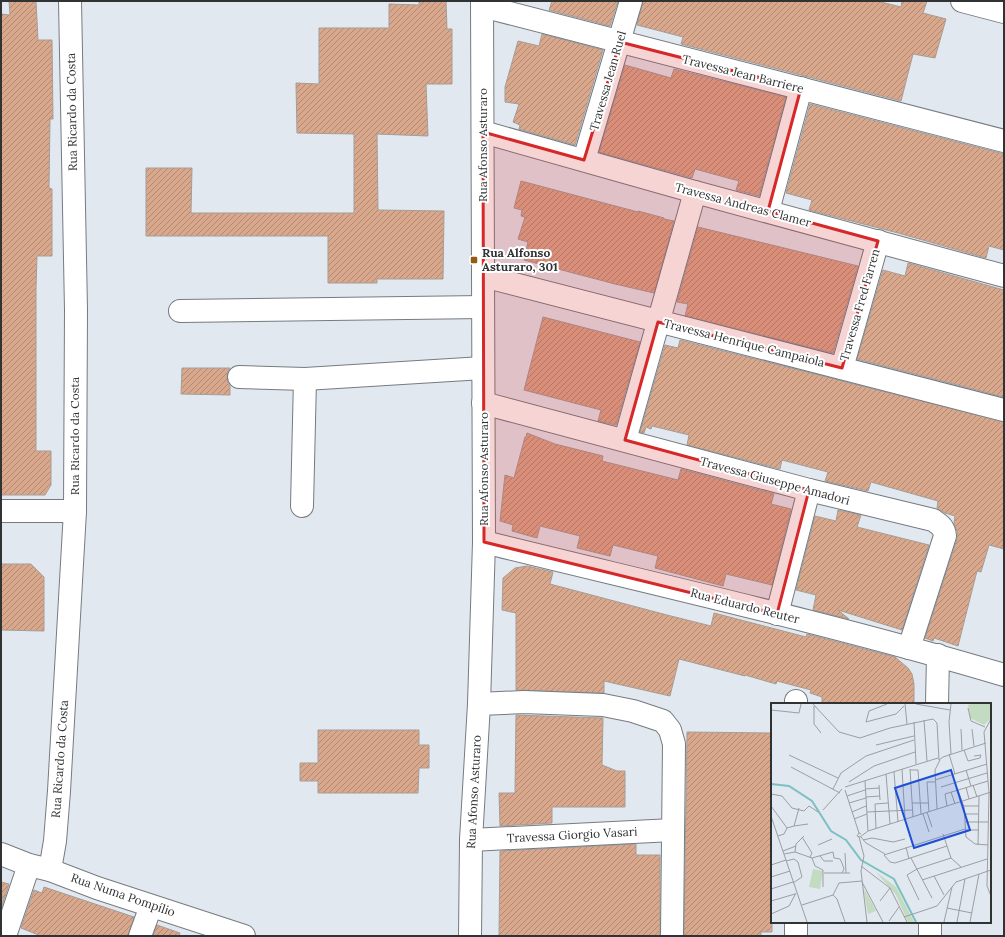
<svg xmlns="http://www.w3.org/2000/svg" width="1005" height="937" font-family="Lora,serif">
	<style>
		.building { fill: url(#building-hatch); stroke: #a49d98 }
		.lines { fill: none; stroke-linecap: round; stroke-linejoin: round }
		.minor-casing { stroke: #767b81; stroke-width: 24 }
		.minor { stroke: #fff; stroke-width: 22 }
		.marked { fill: #d62828; fill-opacity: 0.2; stroke: #d62828; stroke-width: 3; stroke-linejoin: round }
		.poi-dot { fill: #935e13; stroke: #fff; stroke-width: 1.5 }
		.labels { text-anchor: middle; stroke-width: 4; stroke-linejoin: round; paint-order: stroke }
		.street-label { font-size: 12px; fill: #303234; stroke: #fff }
		.poi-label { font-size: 12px; font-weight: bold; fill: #303234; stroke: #fff; text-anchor: start }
		.inset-river { fill: none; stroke: #7cc0c3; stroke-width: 2 }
		.inset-road { fill: none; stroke: #9b9fa4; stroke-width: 1 }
		.view { fill: #1d4ed8; fill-opacity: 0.15; stroke: #1d4ed8; stroke-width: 2 }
		.inset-edge { fill: none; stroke: #303234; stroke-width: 2 }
	</style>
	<defs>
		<pattern id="building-hatch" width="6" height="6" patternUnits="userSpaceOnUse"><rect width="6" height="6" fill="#d9a88c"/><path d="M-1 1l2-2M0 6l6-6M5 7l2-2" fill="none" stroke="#b08973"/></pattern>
	</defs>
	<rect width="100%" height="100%" fill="#e2e8ef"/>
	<!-- building -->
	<g class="building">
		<path d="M9,1H36L38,40H52L53,119H50L49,188L52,189V256H37L36,288V451H51V485L45,495H1V14L10,15Z"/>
		<path d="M419,1H446L447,29H452V84H426L428,136L377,134L378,210L444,211L443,279H377V283H328V236H146V168H192L191,213H354V134L297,133L296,83L319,84V28H389V4L419,5Z"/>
		<path d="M552,1H618L610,26L549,10Z"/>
		<path d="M643,1H877L901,7L902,1H927L923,13L946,19L935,58L913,54L901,101L681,44L683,37L637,25Z"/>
		<path d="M542,34L603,50L575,145L519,129L520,125L513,122L519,104L505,102V87L518,41L539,46Z"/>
		<path d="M625,65L671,78L674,69L786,97L759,196L736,190L739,181L695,169L692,178L599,152Z"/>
		<path d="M810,104L1004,154V250L989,246L986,258L898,233L809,210L812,200L786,193Z"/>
		<path d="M521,181L638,212V211L664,218V219L674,221L654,293L615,284L524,260L528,242L518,239L525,217L521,216L522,210L514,208Z"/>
		<path d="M698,227L858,266L833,353L685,316L688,304L677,302Z"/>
		<path d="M908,263L1004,290V397L857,359L883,270L905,276Z"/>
		<path d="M543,317L640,342L616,425L598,421L601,410L524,390Z"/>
		<path d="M680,340L1004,422V549L989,545L981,572L977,571L958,646L934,638L933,641L925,638L957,539V531L954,523L955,516L945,513L937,508L938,501L871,482L868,491L825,481L828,472L782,460L780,469L687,445L689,435L652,426L651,429L646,427L644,433L640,432L665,345L678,348Z"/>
		<path d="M182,368H230L228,371L227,377L228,383L230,386V395L181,394Z"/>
		<path d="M527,433L555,444L603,456L602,461L678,480L681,469L774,494L771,504L791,509L772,585L726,574L723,586L655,568L658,556L613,545L610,556L577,548L580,536L540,526L537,538L512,531L513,525L500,521L505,475L514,478L525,437H526Z"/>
		<path d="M838,510L861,515L857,527L929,545L902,630L838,610L849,619L813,610L816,595L796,590L815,516L836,521Z"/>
		<path d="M1,564H31L44,577V631L1,630Z"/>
		<path d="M527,566L553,572L550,584L667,615L711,626L714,613L806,637L807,634L895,657L908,668L912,674L914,684V704H822V697L810,693L811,690L777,681L776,684L745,675V676L679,659L670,696L604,681V693L516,690V613L502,610L503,578L515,568Z"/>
		<path d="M516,715L603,718L602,765L617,771H625V807H552V823L500,826L499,793H515Z"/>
		<path d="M318,730H419V745H429V768H419L418,793H318V781H300V763H318Z"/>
		<path d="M687,732L772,733V932H761V936H684Z"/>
		<path d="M636,844V855H660V936H499L500,851Z"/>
		<path d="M1,882L9,884L1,909Z"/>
		<path d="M44,887L134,917L128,936H41L21,928L34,890L42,893Z"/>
		<path d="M157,925L180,933L179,936H153Z"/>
	</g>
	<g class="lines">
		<defs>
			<g id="minor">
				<path d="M962,1L1004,12"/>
				<path d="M482,6L1004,141"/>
				<path d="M483,132L695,192L1004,276"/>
				<path d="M584,160L631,1"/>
				<path d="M768,211L801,88"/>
				<path d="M483,276C657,322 831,365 1004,410"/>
				<path d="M180,311L483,307"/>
				<path d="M842,368L878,241"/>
				<path d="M239,377L305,379L483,368"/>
				<path d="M483,403L809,490L933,520C940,525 944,527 945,536L909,648"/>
				<path d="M625,440L695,192"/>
				<path d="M302,506L305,379"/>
				<path d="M1,511H75"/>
				<path d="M484,542C658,585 833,624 1004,675"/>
				<path d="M777,614L809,490"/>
				<path d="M796,701V704"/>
				<path d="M479,704L524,702L603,705L633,711L663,721L670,730L674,744L672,936"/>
				<path d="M937,704L938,655"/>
				<path d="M471,840L673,830"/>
				<path d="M1,854L29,865L50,870L97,888L244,936"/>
				<path d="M50,870L55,841L59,791L75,511L76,310L70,1"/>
				<path d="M5,936L29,865"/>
				<path d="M140,936L151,906"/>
				<path d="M470,936L471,840L479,704L484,542L482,1"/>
				<path d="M796,936V922"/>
				<path d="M930,936V922"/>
			</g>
		</defs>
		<!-- minor casing -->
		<use href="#minor" class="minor-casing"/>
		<!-- minor -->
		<use href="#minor" class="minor"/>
	</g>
	<!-- marked area -->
	<path class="marked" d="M620,42L801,88L768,211L878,241L842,368L658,322L625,440L809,490L777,614L484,542L483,132L584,160Z"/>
	<!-- markers -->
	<rect class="poi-dot" x="470" y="256" width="8" height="8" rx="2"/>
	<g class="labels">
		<!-- street labels -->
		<g class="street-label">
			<text transform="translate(743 74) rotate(14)" y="4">Travessa Jean Barriere</text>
			<text transform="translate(608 81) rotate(-74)" y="4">Travessa Jean Ruel</text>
			<text transform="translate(72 112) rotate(-91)" y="4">Rua Ricardo da Costa</text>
			<text transform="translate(483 145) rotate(-90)" y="4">Rua Afonso Asturaro</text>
			<text transform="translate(743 205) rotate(15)" y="4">Travessa Andreas Clamer</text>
			<text transform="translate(860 305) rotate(-74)" y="4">Travessa Fred Farren</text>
			<text transform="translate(744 343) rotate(14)" y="4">Travessa Henrique Campaiola</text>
			<text transform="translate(75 436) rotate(-90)" y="4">Rua Ricardo da Costa</text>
			<text transform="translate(484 469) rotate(-90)" y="4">Rua Afonso Asturaro</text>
			<text transform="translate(775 481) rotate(15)" y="4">Travessa Giuseppe Amadori</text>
			<text transform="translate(745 606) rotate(14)" y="4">Rua Eduardo Reuter</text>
			<text transform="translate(60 759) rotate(-86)" y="4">Rua Ricardo da Costa</text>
			<text transform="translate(474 792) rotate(-87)" y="4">Rua Afonso Asturaro</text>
			<text transform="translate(572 835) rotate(-3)" y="4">Travessa Giorgio Vasari</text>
			<text transform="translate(123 895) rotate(19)" y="4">Rua Numa Pompílio</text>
		</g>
		<!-- poi labels -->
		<g class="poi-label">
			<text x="482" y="257">Rua Alfonso<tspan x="482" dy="14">Asturaro, 301</tspan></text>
		</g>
	</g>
	<!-- overview -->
	<g transform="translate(771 703)">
		<rect width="220" height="220" fill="#e2e8ef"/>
		<path d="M200,1H220V15L213,22L199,15L197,2ZM105,169L125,184L143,219H137L125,192ZM94,187L105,208L97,211L93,189Z" fill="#c2dbc1"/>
		<path d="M42,166L52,168L49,186L38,184Z" fill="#c2dbc1"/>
		<path class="inset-river" d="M0,81L18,83L41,98L60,128L75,137L90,157L123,176L145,219"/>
		<path class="inset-road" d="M42,1L68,29L89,35L119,25L162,16L166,20L168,57L172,54L215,40M116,1L98,8L95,19L125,11L133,3M134,1L136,21M145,1L179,7M43,3V21L50,30M197,5L200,18L214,24M0,7L28,10L30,1M220,16L213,29L218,90L216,183L220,193M153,17L156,58M143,19L145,61M190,26L191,47M201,26L203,43M105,42L143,33M193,47L197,58L209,55L210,52L203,53M178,51L184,71M180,51L178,19L180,1M18,52L67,75M20,64L69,90M131,66L134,116M139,66L142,114M139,67H147L150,111M195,67L200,83M123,69L127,119M115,71L119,121M164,77L216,61M94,78L97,128M78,79L103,63L144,49M108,82L109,97M202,82L206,94M74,84L167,55M170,84L216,70M195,84L198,96M62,86L70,70L95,53L143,37M94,86L108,85M74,87L88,130M187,87L193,104L195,134L204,141L217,142M180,89L184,101M0,91L11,93L21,105L33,108L38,103L47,109M76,93L94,87M95,94L109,93M78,100L95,95M141,100H157M0,103L16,125M176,103L174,91L217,78M193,103H208M166,106L164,67L169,57M52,107L71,86M81,109L95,103M96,109L141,107M156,109L161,124M158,109L156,79H164M152,111L158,129M194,111H208M0,113L36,219M83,116L96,111M194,119H217M23,123L37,121M16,125L23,123L28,105M105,126L104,101L117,100M194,127H208M90,131L88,130L86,133L89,134L97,128L220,89M172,131L180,155L190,164M7,133L13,131L16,125M31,134L41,150L39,154M88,134L93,153L90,168L96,219M90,134L95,140L114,151M92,137L101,135L122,139L134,136M47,142L61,136M207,142L208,93M176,143L124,160L119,159L113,152L194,126M135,144L138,156M12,148L25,143M24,149L25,141L33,133M74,150L75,170M13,151L24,149L41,155L44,163L52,167V184M49,153L53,158H62M41,155L62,149L63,155L69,156L71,160L73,166L71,170M140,155L161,195M15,158L23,156L27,159L31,174L22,180M0,162L15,157M90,163L119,185L136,219M53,170H79M163,173L173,192M0,174L19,168M151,177L216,156M91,179L112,219M0,186L22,179M62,192L68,180L91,178M62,192L66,196L74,219M148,197L136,172L146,166L180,155M0,198L24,191M109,198L119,185M31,202L62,192M176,205L201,210M0,211L18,203L25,190M133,214L166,203L185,179L220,167M118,218L128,204M173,219L181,184M186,219L194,176M199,219L208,171"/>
		<path class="view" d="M180,67L199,127L143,145L124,85Z"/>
		<rect width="220" height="220" class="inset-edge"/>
	</g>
	<!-- border -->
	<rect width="1005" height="937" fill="none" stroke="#303234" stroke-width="4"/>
</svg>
